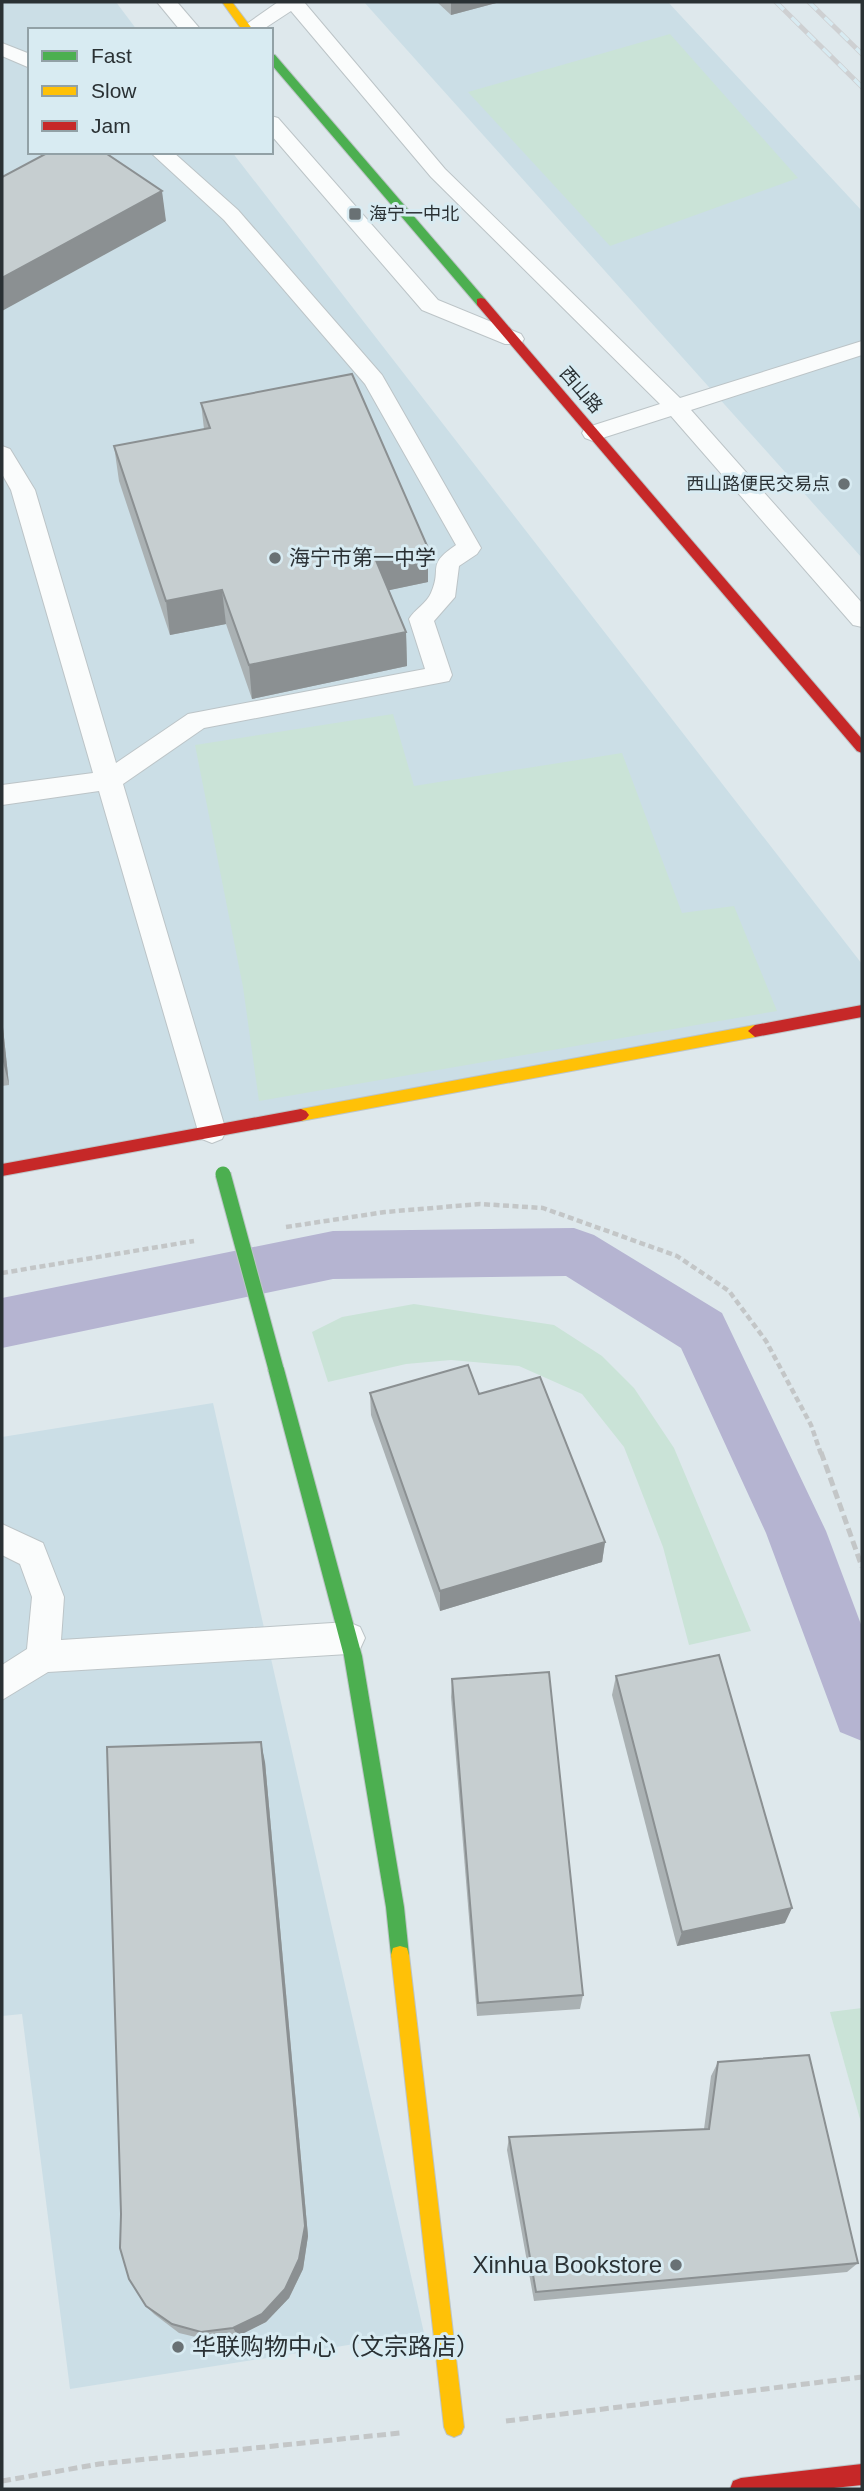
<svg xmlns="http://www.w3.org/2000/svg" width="864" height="2491" font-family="Helvetica,'Noto Sans SC',sans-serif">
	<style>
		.built { fill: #cbdee6 }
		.green { fill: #cae3d7 }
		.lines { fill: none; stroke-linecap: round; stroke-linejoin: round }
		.canal { fill: #b5b4d1; fill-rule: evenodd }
		.lane-casing { stroke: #bcc4c7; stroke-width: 2 }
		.fast-casing { stroke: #bcc4c7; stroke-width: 2 }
		.slow-casing { stroke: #bcc4c7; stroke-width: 2 }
		.jam-casing { stroke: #bcc4c7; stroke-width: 2 }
		.path-far1 { stroke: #c3c6c7; stroke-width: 4.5; stroke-dasharray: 6 3.5; stroke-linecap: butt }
		.path { stroke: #c3c6c7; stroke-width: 5; stroke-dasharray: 9 4.5; stroke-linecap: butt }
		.lane { fill: #fafcfc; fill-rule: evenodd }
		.fast { fill: #4caf50; fill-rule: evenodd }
		.slow { fill: #ffc107; fill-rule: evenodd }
		.jam { fill: #c62828; fill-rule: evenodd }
		.rail-casing { stroke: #ced0d2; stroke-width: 5 }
		.rail { stroke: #d8ebf2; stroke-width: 3.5; stroke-dasharray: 11; stroke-linecap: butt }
		.fast-bridge-casing { stroke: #bcc4c7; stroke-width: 17; stroke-linecap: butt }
		.fast-bridge { stroke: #4caf50; stroke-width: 15 }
		.wall { fill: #aab1b3 }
		.shaded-wall { fill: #8b9092 }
		.building { fill: #c6ced0; stroke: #8b9092; stroke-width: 2 }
		.poi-dot { fill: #697174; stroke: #d8ebf2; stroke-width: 2.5 }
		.labels { text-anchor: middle; stroke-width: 6; stroke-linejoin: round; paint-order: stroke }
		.far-poi-label { font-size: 18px; fill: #2a3134; stroke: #d8ebf2; text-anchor: start }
		.far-street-label { font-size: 18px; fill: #2a3134; stroke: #d8ebf2 }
		.poi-label { font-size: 21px; fill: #2a3134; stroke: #d8ebf2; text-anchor: start }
		.near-poi-label { font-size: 24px; fill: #2a3134; stroke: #d8ebf2; text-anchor: end }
	</style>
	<rect width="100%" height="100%" fill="#dee8ec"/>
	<!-- built -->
	<g class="built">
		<path d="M2,2H116L137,30H30V152H232L862,964V1018L167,1136L2,1167Z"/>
		<path d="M364,2H668L862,211V558Z"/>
		<path d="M213,1403L424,2333L70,2389L22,2014L2,2016V1437Z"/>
	</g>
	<!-- green -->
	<g class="green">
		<path d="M670,34L798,178L610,246L468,92Z"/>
		<path d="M393,714L414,786L622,753L682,913L734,906L777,1011L259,1101L243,987L195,745Z"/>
		<path d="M414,1304L554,1325L602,1356L634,1388L674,1448L751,1631L689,1645L663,1547L624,1447L582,1394L519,1366L451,1360L406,1364L328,1382L312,1332L342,1317Z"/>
		<path d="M862,2008V2126L830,2012Z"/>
	</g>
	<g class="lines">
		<!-- canal -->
		<path class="canal" d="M574,1228L594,1235L722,1313L826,1531L862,1627V1741L840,1732L766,1533L681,1348L566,1276L333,1279L2,1348V1298L333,1231Z"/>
		<defs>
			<g id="lane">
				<path d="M157,2H177L201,30H180Z"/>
				<path d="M278,2H304L445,169L680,398L862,341V355L691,410L862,603V627L853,625L671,416L593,441L585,438L582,433L585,428L660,404L431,177L291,11L262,30H238Z"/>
				<path d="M2,43L30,54V68L2,56Z"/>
				<path d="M271,116L278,118L438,300L521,334L524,339L521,344H505L422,310L271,135Z"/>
				<path d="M150,152H173L238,210L382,375L481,548L477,554L459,566L455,597L434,621L452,675L449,681L204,728L123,784L226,1131L222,1139L212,1143L202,1139L198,1131L99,791L2,805V785L93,773L11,490L2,474V446L10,449L35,490L116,763L188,714L425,669L409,619C414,610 427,603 431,593C443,567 425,566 456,545L365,384L224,220Z"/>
				<path d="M2,1524L43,1543L64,1597L61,1640L348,1622L360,1627L365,1638L360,1649L348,1654L48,1672L2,1700V1665L27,1649L32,1597L20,1564L2,1555Z"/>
			</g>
			<g id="fast">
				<path d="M271,54L275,55L485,299V305H477L271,64Z"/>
				<path d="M276,1362L282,1364L284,1369L362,1656L404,1907L409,1955L407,1962L400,1964L393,1962L391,1955L386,1907L344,1656L268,1369L270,1364Z"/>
			</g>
			<g id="slow">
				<path d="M222,2H232L253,30H242Z"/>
				<path d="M755,1025L762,1031L755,1037L301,1121L296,1119L293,1115L296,1111L301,1109Z"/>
				<path d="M400,1946L407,1948L409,1955L464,2427L461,2434L454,2437L447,2434L444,2427L391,1955L393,1948Z"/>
			</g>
			<g id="jam">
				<path d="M481,298L485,299L862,739V753L857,751L477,305V299Z"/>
				<path d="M862,1005V1017L755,1037L748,1031L755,1025Z"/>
				<path d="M301,1109L306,1111L309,1115L306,1119L301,1121L2,1176V1164Z"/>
				<path d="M862,2464V2485L824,2489H730L733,2481L741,2478Z"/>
			</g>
		</defs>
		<!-- lane casing -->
		<use href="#lane" class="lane-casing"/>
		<!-- fast casing -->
		<use href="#fast" class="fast-casing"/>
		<!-- slow casing -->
		<use href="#slow" class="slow-casing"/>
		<!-- jam casing -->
		<use href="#jam" class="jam-casing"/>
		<!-- path-far1 -->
		<g class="path-far1">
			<path d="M286,1227L385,1212L480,1204L543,1208L677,1256L729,1291L766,1341L811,1425L821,1454"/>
			<path d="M2,1273L194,1241"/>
		</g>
		<!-- path -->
		<g class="path">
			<path d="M821,1452L862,1567"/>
			<path d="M506,2421L862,2377"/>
			<path d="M2,2481L99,2464L400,2433"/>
		</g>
		<!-- lane -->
		<use href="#lane" class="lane"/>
		<!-- fast -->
		<use href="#fast" class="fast"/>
		<!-- slow -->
		<use href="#slow" class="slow"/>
		<!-- jam -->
		<use href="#jam" class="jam"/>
		<defs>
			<g id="rail">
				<path d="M776,2L862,87"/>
				<path d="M809,2L862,54"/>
			</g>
		</defs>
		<!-- rail casing -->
		<use href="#rail" class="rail-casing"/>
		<!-- rail -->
		<use href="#rail" class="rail"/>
		<defs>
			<path id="fast-bridge" d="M223,1174L276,1369"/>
		</defs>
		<!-- fast-bridge casing -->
		<use href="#fast-bridge" class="fast-bridge-casing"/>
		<!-- fast-bridge -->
		<use href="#fast-bridge" class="fast-bridge"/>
	</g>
	<!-- wall -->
	<g class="wall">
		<path d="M437,2H500L451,15Z"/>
		<path d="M201,403L428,548V582L389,590L406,632L407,666L252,699L226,624L170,635L119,481L114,446L204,429Z"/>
		<path d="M2,1018L9,1085L2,1086Z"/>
		<path d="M370,1393L605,1542L602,1562L440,1611L371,1415Z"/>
		<path d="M616,1676L785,1923L677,1946L612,1695Z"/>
		<path d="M452,1679L583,1995L580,2009L477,2016L451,1697Z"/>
		<path d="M265,1762L308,2236L303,2269L289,2298L266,2322L238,2336L208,2340L179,2333L154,2314L146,2306Z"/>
		<path d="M718,2062L858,2263L847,2272L534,2301L507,2150L509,2137L704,2129L711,2076Z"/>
	</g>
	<!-- shaded-wall -->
	<g class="shaded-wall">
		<path d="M451,2H500L451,15Z"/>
		<path d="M162,191L166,221L2,311V278Z"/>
		<path d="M428,548V582L376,593L375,558Z"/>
		<path d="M222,590L226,624L170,635L166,601Z"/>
		<path d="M406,632L407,666L252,699L249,665Z"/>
		<path d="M2,1018L9,1085L2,1058Z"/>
		<path d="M605,1542L602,1562L440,1611V1591Z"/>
		<path d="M261,1742L265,1762L308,2236L303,2269L289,2298L266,2322L238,2336L233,2328Z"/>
		<path d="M792,1908L785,1923L677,1946L682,1932Z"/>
	</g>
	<!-- building -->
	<g class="building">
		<path d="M49,152H104L162,191L2,278V177Z"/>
		<path d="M352,374L428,548L375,558L406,632L249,665L222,590L166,601L114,446L210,428L201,403Z"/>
		<path d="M468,1365L479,1394L540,1377L605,1542L440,1591L370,1393Z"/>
		<path d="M719,1655L792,1908L682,1932L616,1676Z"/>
		<path d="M549,1672L583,1995L478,2003L452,1679Z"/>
		<path d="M261,1742L305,2226L299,2259L285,2289L262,2314L233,2328L201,2332L172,2324L146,2306L129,2279L120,2248L121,2214L107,1747Z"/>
		<path d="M809,2055L858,2263L536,2292L509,2137L709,2129L718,2062Z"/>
	</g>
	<!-- markers -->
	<g class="poi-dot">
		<rect x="348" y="207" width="14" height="14" rx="3.5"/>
		<circle cx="844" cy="484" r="7"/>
		<circle cx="275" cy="558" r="7"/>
		<circle cx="676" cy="2265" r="7"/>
		<circle cx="178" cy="2347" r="7"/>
	</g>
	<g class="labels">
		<!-- far-poi labels -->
		<g class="far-poi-label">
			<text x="369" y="220">海宁一中北</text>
			<text x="830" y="490" text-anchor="end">西山路便民交易点</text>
		</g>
		<!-- far-street labels -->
		<g class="far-street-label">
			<text transform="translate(581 390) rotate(49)" y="6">西山路</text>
		</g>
		<!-- poi labels -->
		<g class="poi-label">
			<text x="289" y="565">海宁市第一中学</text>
		</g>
		<!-- near-poi labels -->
		<g class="near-poi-label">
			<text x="662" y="2273">Xinhua Bookstore</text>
			<text x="192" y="2355" text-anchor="start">华联购物中心（文宗路店）</text>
		</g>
	</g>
	<!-- border -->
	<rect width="864" height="2491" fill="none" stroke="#2a3134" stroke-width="7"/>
	<!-- legend -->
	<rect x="28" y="28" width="245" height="126" fill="#d8ebf2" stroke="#92a1a6" stroke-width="2"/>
	<rect x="42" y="51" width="35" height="10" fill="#4caf50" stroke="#92a1a6" stroke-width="2"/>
	<text x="91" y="63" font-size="21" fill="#2a3134">Fast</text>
	<rect x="42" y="86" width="35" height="10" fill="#ffc107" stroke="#92a1a6" stroke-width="2"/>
	<text x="91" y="98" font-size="21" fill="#2a3134">Slow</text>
	<rect x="42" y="121" width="35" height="10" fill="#c62828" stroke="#92a1a6" stroke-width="2"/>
	<text x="91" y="133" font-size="21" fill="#2a3134">Jam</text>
</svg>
